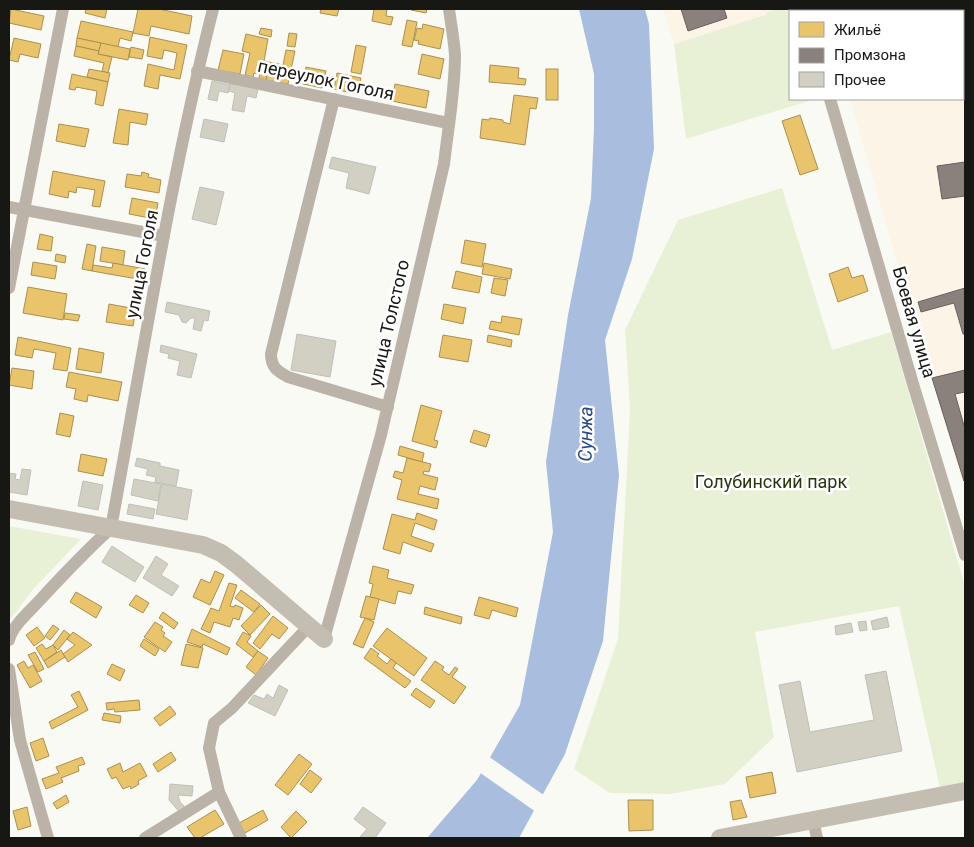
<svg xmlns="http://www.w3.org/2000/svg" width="974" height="847" font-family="Roboto,sans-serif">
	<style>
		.industrial { fill: #fbf4e7 }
		.green { fill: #e8f1d6 }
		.water { fill: #a9bddf }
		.pier { fill: #fafaf5 }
		.homes { fill: #e9c46a; stroke: #aa9050 }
		.industry { fill: #8a817c; stroke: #68615d }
		.building { fill: #d2d0c2; stroke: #bfbfbc }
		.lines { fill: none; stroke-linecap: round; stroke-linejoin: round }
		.minor { stroke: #bcb3a8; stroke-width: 12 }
		.secondary { stroke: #c4bdb2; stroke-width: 18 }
		.labels { text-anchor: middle; stroke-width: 5; stroke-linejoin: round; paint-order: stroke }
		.street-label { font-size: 18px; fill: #171714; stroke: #fff }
		.park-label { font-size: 18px; fill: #29350a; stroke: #fff }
		.water-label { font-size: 19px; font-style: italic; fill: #274a87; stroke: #fff }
	</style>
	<rect width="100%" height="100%" fill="#fafaf5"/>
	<!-- industrial -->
	<g class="industrial">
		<path d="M663,9H777L767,12L765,15L674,44Z"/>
		<path d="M824,9H965V491L921,345L850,99H963V11H825Z"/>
	</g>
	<!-- green -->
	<g class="green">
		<path d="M777,9L781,10L794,9V11H790V99H815L686,139L674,44L765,15L767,12Z"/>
		<path d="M782,188L832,350L891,332L965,586V783L940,788L899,606L755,632L774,737L725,784L670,794L610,793L574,769L618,639L630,410L625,330L678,220Z"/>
		<path d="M9,526L81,539L35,587L9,621Z"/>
	</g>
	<!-- water -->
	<path class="water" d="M579,9H645L649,24L654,149L632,259L605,340L619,475L603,641L565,754L519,838H427L477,780L520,705L553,532L546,462L568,315L591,198L594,127V74Z"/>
	<!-- pier -->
	<path class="pier" d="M488,756L545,796L536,812L479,772Z"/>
	<!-- homes -->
	<g class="homes">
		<path d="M11,9L44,16L41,30L9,23Z"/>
		<path d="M86,9H107L105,18L85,13Z"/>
		<path d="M138,9H159L192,16L189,34L151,26L149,36L133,33Z"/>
		<path d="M321,9H339L337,16L320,13Z"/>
		<path d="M374,9H387L386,16L393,17L391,25L372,21Z"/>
		<path d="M411,9H427L426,13L411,10Z"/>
		<path d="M407,20L417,22L412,47L402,45Z"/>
		<path d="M81,21L133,32L131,41L120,38L118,47L77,38Z"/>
		<path d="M423,24L444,29L440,49L418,44L419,41L414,40L417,28L422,29Z"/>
		<path d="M261,28L272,30L271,37L259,34Z"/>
		<path d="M289,33L297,34L295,47L287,46Z"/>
		<path d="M246,34L268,39L264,61L269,62L266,80L259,78L260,74L254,73L253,77L245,75L250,53L242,51Z"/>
		<path d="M150,37L187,45L180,79L160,75L158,89L144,86L148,64L174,70L177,53L164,50L162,59L147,56Z"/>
		<path d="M14,38L41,44L38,58L20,54L18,62L9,60Z"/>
		<path d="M77,38L101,43L99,51L76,46Z"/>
		<path d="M101,43L130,49L128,60L98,54Z"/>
		<path d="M356,45L366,47L361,74L351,72Z"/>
		<path d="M76,46L99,51L98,54L112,57L108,73L102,71L104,63L74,56Z"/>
		<path d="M131,47L144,50L142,59L129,57Z"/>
		<path d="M223,50L244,54L240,74L218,70Z"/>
		<path d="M286,50L295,51L288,84L266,80L269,62L283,65Z"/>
		<path d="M422,54L444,59L440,79L418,74Z"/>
		<path d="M490,65L519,68L518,78L526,79L525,85L489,82Z"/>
		<path d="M306,67L326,71L322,88L303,84Z"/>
		<path d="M89,69L110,73L108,82L87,77Z"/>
		<rect x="546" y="69" width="12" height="31"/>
		<path d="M337,73L361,78L357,94L334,89Z"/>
		<path d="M72,74L108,82L103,106L95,104L97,91L76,87L75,90L69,89Z"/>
		<path d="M395,84L429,91L426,108L392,101Z"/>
		<path d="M514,95L538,98L536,109L530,108L525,145L480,138L482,119L489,120L490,118L503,120V122L510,124Z"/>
		<path d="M119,109L148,114L146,125L130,122L128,145L113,143Z"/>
		<path d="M800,115L818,169L800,175L782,121Z"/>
		<path d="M59,124L89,129L85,147L56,141Z"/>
		<path d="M53,171L105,181L100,207L92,206L95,190L77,187L76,193L69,191L68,198L49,194Z"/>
		<path d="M142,172L149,174L148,177L161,180L159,193L125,187L127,174L141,176Z"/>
		<path d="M132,198L158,203L155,219L129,214Z"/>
		<path d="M40,234L53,237L51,251L37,249Z"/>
		<path d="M465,240L486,244L482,267L461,263Z"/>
		<path d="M87,244L96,246L92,271L82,269Z"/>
		<path d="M102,247L125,251L123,265L100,261Z"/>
		<path d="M56,254L66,256L65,263L55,261Z"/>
		<path d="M33,262L57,266L55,279L31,275Z"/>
		<path d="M113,263L145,269L143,280L92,271L93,265L112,268Z"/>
		<path d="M484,263L512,269L510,279L482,274Z"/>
		<path d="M848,267L852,278L863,275L868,291L838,302L829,274Z"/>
		<path d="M456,271L482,277L479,293L452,288Z"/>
		<path d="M494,278L508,280L505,296L491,293Z"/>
		<path d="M28,287L67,294L63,320L23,313Z"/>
		<path d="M109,304L136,309L133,326L106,322Z"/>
		<path d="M444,304L466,308L463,324L441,319Z"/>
		<path d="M65,313L80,315L78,321L64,319Z"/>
		<path d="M502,316L522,319L519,335L489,329L491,321L501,323Z"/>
		<path d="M443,335L472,340L468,362L439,357Z"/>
		<path d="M488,335L512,340L511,347L487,342Z"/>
		<path d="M18,337L71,348L67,371L53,369L56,353L34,349L32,358L15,355Z"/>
		<path d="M79,348L104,353L101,373L76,369Z"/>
		<path d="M12,368L34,371L32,389L9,385Z"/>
		<path d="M69,372L122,382L118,401L88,395L87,402L74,399L76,389L66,387Z"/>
		<path d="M421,405L442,411L434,440L438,441L436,448L412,441Z"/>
		<path d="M60,413L74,416L70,437L56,434Z"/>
		<path d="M474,430L490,435L486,447L470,442Z"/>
		<path d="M400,446L424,453L422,462L398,455Z"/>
		<path d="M81,454L107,459L103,476L78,471Z"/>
		<path d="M407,458L431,464L429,472L424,471L423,474L438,478L435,490L420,486L418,494L439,499L437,509L397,499L402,480L393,477L395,471L403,473Z"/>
		<path d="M417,513L437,520L434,530L415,523L411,536L434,544L431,552L403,542L400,554L383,549L392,514L415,520Z"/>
		<path d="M373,566L389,570L387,578L414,585L411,594L398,591L395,604L370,597L373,584L369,583Z"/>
		<path d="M215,571L224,575L210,605L193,597L201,579L210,583Z"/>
		<path d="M229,583L237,585L230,606L234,607L235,605L243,608L239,620L233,618L230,627L214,622L210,633L201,629L211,608L219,611Z"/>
		<path d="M241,590L260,604L254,612L235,598Z"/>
		<path d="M76,592L102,607L96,618L70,602Z"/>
		<path d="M136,595L149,603L143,613L129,605Z"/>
		<path d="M366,596L379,599L374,620L360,617Z"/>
		<path d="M479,597L518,608L516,617L492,610L489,619L474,615Z"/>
		<path d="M261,605L270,614L250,635L241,626Z"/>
		<path d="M425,607L462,617L461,624L424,614Z"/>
		<path d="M163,612L178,623L174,629L159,618Z"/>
		<path d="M273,616L288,628L279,639L272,634L260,649L253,643Z"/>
		<path d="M365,618L374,622L363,648L353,644Z"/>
		<path d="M155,622L163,627L161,630L165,633L163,636L172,642L165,652L144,637Z"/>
		<path d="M53,625L59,629L50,640L45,636Z"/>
		<path d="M37,627L45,638L34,646L26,635Z"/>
		<path d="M387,628L427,658L414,676L373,646Z"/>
		<path d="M192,629L230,648L227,655L203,644L202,647L187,642Z"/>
		<path d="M64,630L70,635L58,650L53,645Z"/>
		<path d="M73,632L92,645L68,662L63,654L75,645L67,639Z"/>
		<path d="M243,632L251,636L247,642L258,651L253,657L236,644Z"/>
		<path d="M144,639L159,649L155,656L140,646Z"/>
		<path d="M42,644L46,649L53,645L57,652L44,661L36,648Z"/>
		<path d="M186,644L203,648L198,668L181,665Z"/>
		<path d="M371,648L379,654L377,656L387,664L391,659L396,663L393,668L411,681L405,688L364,658Z"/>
		<path d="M61,650L65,657L48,668L44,661Z"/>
		<path d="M258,651L268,658L256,675L246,667Z"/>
		<path d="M35,652L44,669L38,672L28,655Z"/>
		<path d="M24,661L28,668L33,665L42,681L30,688L17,665Z"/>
		<path d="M435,661L444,667L442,670L449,675L455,667L458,669L452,677L466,687L454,704L421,680Z"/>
		<path d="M112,664L125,670L120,681L107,674Z"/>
		<path d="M416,688L435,701L430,708L411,695Z"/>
		<path d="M79,691L88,710L52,729L49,722L78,707L71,695Z"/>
		<path d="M139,700L140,710L115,712L114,709L107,710L106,703Z"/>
		<path d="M170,706L176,714L160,726L154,718Z"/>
		<path d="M104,713L121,716L120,723L102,720Z"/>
		<path d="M43,738L49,756L36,761L30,743Z"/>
		<path d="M171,752L176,760L158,772L153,764Z"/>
		<path d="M299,754L312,764L288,795L275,785Z"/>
		<path d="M82,757L85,764L78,766L79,771L61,778L63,782L46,789L42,779L59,773L56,767Z"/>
		<path d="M120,763L123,772L140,763L147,776L138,781L139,784L131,789L130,786L123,789L116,777L112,779L107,769Z"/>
		<path d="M310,770L322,779L311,793L300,784Z"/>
		<path d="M772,772L776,793L750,798L746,777Z"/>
		<path d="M66,795L69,802L57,809L53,803Z"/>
		<path d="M628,800H653V830L629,831Z"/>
		<path d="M741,800L747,817L733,820L730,802Z"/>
		<path d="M27,807L31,826L18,830L13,811Z"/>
		<path d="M215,810L224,824L200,838H195L187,827Z"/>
		<path d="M263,810L268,820L245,833L239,823Z"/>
		<path d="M296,811L307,822L291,838L281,827Z"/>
	</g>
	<!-- industry -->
	<g class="industry">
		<path d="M681,9H724L727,18L688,31Z"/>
		<path d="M963,55H965V72L963,73Z"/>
		<path d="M965,162V196L942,199L937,166Z"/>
		<path d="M965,288V334H963L954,303L921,312L918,302Z"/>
		<path d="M965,370V392L955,394L965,429L964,481L932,378Z"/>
	</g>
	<!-- building -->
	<g class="building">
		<path d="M212,81L230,85L228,93L219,91L217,101L208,99Z"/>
		<path d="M230,83L258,89L256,98L247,96L244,112L232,110L235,93L229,91Z"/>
		<path d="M204,119L228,124L224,142L200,137Z"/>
		<path d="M332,157L376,167L369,194L346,188L349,173L329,168Z"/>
		<path d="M200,187L224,192L216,225L192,219Z"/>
		<path d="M167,302L210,311L208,321L204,320L201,331L193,329L195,318H191L186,323L182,322L179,315L165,312Z"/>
		<path d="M297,334L336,341L330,377L291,370Z"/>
		<path d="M161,345L197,354L191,378L177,375L180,361L168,358L169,354L160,352Z"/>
		<path d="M137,458L160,463V466L179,470L176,486L155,482L156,477L146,475L148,469L135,466Z"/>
		<path d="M22,469L31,470L27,495L9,492V473L16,474L15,479L20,480Z"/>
		<path d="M134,479L161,484L158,501L131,495Z"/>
		<path d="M83,481L103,485L98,510L78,506Z"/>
		<path d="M162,484L192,490L187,520L156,514Z"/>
		<path d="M129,504L155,509L153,519L127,514Z"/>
		<path d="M112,546L144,567L135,582L102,562Z"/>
		<path d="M156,556L168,564L161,575L179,586L172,596L143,578Z"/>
		<path d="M887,617L889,627L873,630L871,621Z"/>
		<path d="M866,621L867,630L860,631L858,622Z"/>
		<path d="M851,623L853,632L836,635L835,626Z"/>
		<path d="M886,671L902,751L797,772L779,685L800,681L810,732L874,720L865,675Z"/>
		<path d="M279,685L288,690L275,716L248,703L254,695L264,699L267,694L273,698Z"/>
		<path d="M170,784L193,786L192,796L178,795L180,802L187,809L182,815L169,800Z"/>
		<path d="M363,807L386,823L375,838H359L367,829L354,819Z"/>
	</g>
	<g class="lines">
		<!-- minor -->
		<g class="minor">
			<path d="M804,9L805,11"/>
			<path d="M197,71L448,123"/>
			<path d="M334,99L271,354C271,367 277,371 288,377L388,407"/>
			<path d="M830,99L913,384L965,555"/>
			<path d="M9,207L164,236"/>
			<path d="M9,288L63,9"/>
			<path d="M324,639L381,435L444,164C448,128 455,92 455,55C454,40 451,24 449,9"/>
			<path d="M9,640C13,625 29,612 40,600C63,575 86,551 111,528C143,355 170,180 213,9"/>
			<path d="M9,669L20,740L48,838"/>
			<path d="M813,820L817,838"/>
			<path d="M145,838L219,792"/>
			<path d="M241,838L219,792L209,748L214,723L232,708L309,626"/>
		</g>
		<!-- secondary -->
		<g class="secondary">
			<path d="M9,509L203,545L221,553L236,564L324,639"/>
			<path d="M720,838L965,791"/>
		</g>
	</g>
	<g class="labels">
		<!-- street labels -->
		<g class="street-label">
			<text transform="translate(326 80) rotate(12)" y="6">переулок Гоголя</text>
			<text transform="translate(142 264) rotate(-79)" y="6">улица Гоголя</text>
			<text transform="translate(914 322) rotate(74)" y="6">Боевая улица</text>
			<text transform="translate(389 323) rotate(-77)" y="6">улица Толстого</text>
		</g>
		<!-- park labels -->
		<g class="park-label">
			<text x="771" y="488">Голубинский парк</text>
		</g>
		<!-- water labels -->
		<g class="water-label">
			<text transform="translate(585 434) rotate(-89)" y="7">Сунжа</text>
		</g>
	</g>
	<!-- border -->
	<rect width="974" height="847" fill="none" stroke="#171714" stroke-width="20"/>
	<!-- legend -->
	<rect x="789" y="10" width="175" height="90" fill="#ffffff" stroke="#a2a2a1"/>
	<rect x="799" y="22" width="25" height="15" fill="#e9c46a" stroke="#a2a2a1"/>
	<text x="834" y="35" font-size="15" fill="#171714">Жильё</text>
	<rect x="799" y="48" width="25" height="15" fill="#8a817c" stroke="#a2a2a1"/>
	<text x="834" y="60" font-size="15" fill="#171714">Промзона</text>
	<rect x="799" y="72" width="25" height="15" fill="#d2d0c2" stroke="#a2a2a1"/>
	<text x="834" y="85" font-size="15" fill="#171714">Прочее</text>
</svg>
